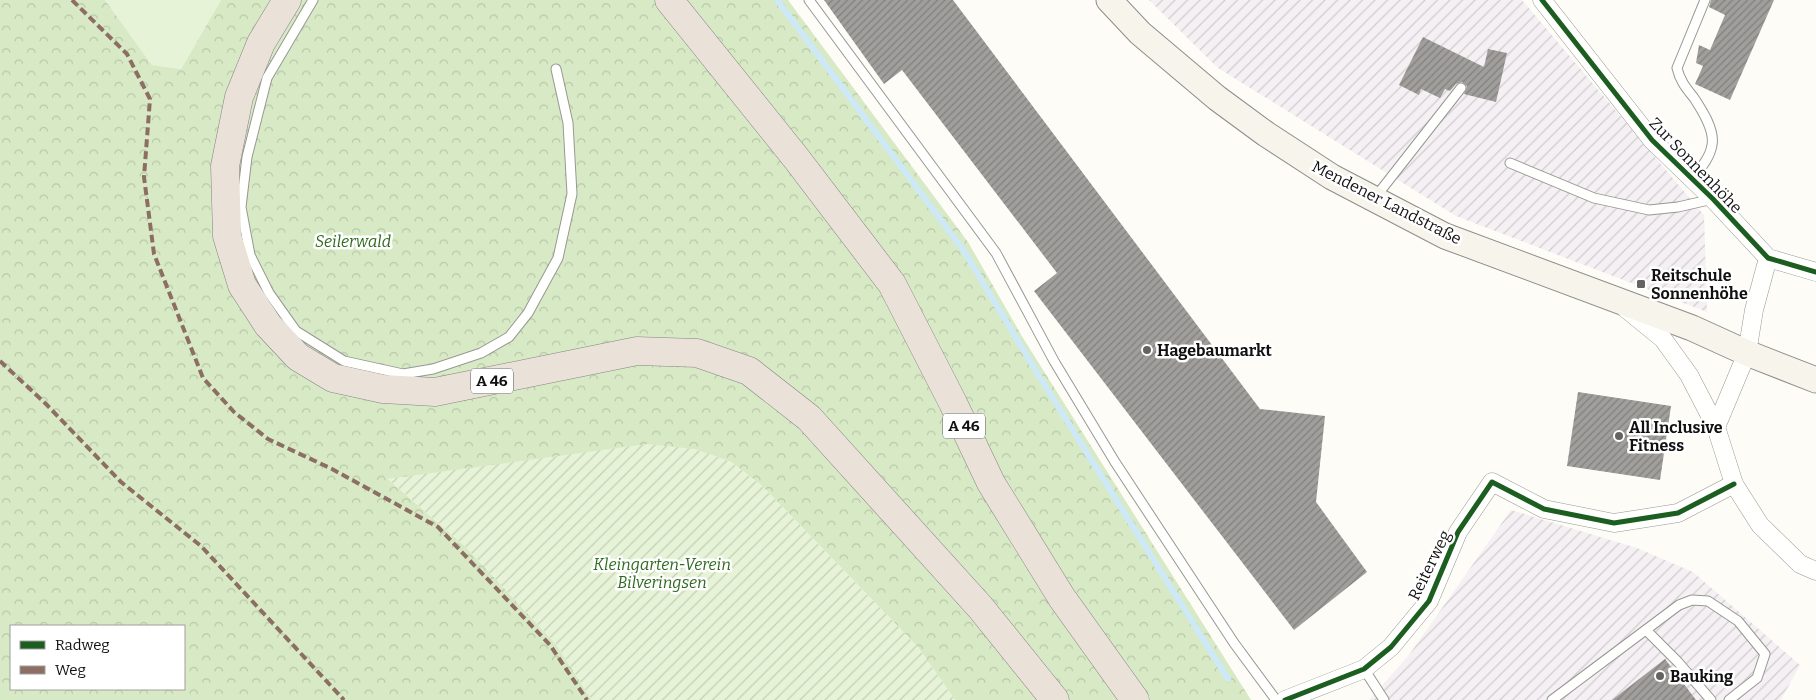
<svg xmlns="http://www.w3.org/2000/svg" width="1816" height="700" font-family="Bitter,serif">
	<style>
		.industrial { fill: url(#industrial-furrows) }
		.grass { fill: #e7f3d7 }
		.forest { fill: url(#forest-crowns); fill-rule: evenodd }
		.garden { fill: url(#garden-furrows) }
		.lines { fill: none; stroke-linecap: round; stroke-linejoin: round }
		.stream { stroke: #cde8f7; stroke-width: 6 }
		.building { fill: url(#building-hatch) }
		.service-casing { stroke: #979795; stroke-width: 11 }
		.minor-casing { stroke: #979795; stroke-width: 19 }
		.secondary-casing { stroke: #8e8d8b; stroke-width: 27 }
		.motorway-casing { stroke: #858482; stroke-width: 29 }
		.service { stroke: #fffffe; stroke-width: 9 }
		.minor { stroke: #fffffe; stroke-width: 18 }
		.secondary { stroke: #f6f4eb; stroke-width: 25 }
		.motorway { stroke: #eae1d8; stroke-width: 28 }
		.quiet { stroke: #8d6e63; stroke-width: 4; stroke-dasharray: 8 4; stroke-linecap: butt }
		.cycleway-casing { stroke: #fff; stroke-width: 8 }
		.cycleway { stroke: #1b5e20; stroke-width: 5 }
		.poi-dot { fill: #646362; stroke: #fff; stroke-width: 2 }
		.labels { text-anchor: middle; stroke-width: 5; stroke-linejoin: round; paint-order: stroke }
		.shield { fill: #fff; stroke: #585858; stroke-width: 1 }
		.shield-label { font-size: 15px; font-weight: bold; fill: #111 }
		.street-label { font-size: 16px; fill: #111; stroke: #fff }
		.park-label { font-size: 16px; font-style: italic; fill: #2f6b1f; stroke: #fff }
		.poi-label { font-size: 16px; font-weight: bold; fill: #111; stroke: #fff; text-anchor: start }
	</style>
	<defs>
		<pattern id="industrial-furrows" width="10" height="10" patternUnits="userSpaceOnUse" patternTransform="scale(1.25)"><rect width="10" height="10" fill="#f5f0f3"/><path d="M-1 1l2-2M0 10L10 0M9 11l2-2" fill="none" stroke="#d1cdcf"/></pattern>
		<pattern id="forest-crowns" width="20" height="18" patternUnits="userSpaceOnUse" patternTransform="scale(1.25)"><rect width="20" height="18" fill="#d8eac5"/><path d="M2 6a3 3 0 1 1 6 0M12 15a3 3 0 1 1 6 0" fill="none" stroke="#b8c8a8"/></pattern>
		<pattern id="garden-furrows" width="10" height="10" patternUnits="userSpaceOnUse" patternTransform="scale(1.25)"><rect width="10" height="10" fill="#e7f3d7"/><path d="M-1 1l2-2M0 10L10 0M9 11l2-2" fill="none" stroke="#c5cfb8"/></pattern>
		<pattern id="building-hatch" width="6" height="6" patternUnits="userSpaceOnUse" patternTransform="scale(1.25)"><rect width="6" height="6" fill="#a19f9c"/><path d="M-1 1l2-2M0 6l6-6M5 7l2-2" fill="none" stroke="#82807e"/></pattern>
	</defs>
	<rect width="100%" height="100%" fill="#fdfcf7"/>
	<!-- industrial -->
	<g class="industrial">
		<path d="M1149,0H1522L1704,215L1707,312L1456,216L1218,68Z"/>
		<path d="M1511,510L1637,548L1693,572L1800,665L1781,700H1369L1409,655Z"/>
	</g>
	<!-- grass -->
	<path class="grass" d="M105,0H221L181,69L152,65Z"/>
	<!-- forest -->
	<path class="forest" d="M0,0H105L152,65L181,69L221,0H788L968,242L1023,338L1251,700H955L917,646L761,485L731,462L694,449L388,479L466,547L556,644L592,700H0ZM11,626H184V689H11Z"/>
	<!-- garden -->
	<path class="garden" d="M647,444L694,449L731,462L761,485L917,646L955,700H592L556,644L466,547L388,479Z"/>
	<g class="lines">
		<!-- stream -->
		<path class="stream" d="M777,0L964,251L1039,376L1228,679"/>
	</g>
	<!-- building -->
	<g class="building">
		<path d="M824,0H953L1260,409L1325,416L1316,502L1367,572L1294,630L1034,291L1057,273L902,70L884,84Z"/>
		<path d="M1711,0H1774L1730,100L1695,84L1703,66L1696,63L1699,45L1710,50L1725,15L1709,7Z"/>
		<path d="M1423,37L1484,67L1488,49L1507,53L1496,102L1464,94L1467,86L1462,82L1456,84L1450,91L1445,89L1440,98L1421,89L1419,95L1399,85Z"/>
		<path d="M1578,392L1671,406L1660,480L1567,466Z"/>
		<path d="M1665,659L1696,700H1612Z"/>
	</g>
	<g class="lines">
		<defs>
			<g id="service">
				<path d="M313,0L267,78L247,157L241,207L250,255L269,293L296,331L344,361L403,374L433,369L481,353L509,337L528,313L558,258L572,194L568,123L556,69"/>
				<path d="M809,0L996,253L1054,361L1115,462L1234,643L1276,700"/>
				<path d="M1510,163L1594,198L1649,210L1678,207L1713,199"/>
				<path d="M1692,179C1700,169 1710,158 1712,145C1715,130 1702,110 1694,98C1686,88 1680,81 1677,68L1705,0"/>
				<path d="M1374,199L1461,88"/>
				<path d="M1646,630L1678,662L1711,700"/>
				<path d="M1364,669L1384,700"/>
				<path d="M1552,700L1679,605L1692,600L1708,601L1738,621L1765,654L1757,678L1729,700"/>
			</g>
			<g id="minor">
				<path d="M1542,0L1652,140L1713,199L1768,258L1816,272"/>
				<path d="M1625,308L1663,339L1689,375L1716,427L1734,484L1760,525L1800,564L1816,571"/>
				<path d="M1716,427L1747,353L1754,310L1768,258"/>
				<path d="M1285,700L1364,669L1391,647L1429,601L1458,532L1492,482L1544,509L1614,523L1678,513L1734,484"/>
			</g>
			<path id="secondary" d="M1109,0L1140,33L1217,98L1266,134L1332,177L1445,236L1692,328L1747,353L1816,380"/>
			<g id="motorway">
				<path d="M287,0L261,43L239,97L225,166L227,236L242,285L268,325L298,357L333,378L383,389L435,392L637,351L697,353L749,371L809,418L980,607L1055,700"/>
				<path d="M669,0L796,158L892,284L953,403L991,483L1062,598L1135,700"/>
			</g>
		</defs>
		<!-- service casing -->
		<use href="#service" class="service-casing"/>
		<!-- minor casing -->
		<use href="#minor" class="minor-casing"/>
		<!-- secondary casing -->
		<use href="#secondary" class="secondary-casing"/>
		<!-- motorway casing -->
		<use href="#motorway" class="motorway-casing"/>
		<!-- service -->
		<use href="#service" class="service"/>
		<!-- minor -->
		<use href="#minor" class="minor"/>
		<!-- secondary -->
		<use href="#secondary" class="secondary"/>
		<!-- motorway -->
		<use href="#motorway" class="motorway"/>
		<!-- quiet -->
		<g class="quiet">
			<path d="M72,0L127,54L150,99L144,177L154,254L203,378L234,412L268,439L332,469L438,527L550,645L587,700"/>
			<path d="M0,361L46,404L121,482L201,546L344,700"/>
		</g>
		<defs>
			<g id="cycleway">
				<path d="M1542,0L1652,140L1713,199L1768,258L1816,272"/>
				<path d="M1285,700L1364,669L1391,647L1429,601L1458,532L1492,482L1544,509L1614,523L1678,513L1734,484"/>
			</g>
		</defs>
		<!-- cycleway casing -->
		<use href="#cycleway" class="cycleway-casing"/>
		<!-- cycleway -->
		<use href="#cycleway" class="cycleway"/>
	</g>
	<!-- markers -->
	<g class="poi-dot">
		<rect x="1636" y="279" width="10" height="10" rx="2.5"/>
		<circle cx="1147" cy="350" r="5"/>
		<circle cx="1619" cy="436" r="5"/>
		<circle cx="1660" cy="676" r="5"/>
	</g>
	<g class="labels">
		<!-- shield labels -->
		<g class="shield">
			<rect x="471" y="368.5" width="42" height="25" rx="4"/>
			<rect x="943" y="413.5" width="42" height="25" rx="4"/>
		</g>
		<g class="shield-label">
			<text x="492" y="386">A 46</text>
			<text x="964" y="431">A 46</text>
		</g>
		<!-- street labels -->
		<g class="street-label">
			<text transform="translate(1696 165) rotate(46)" y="6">Zur Sonnenhöhe</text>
			<text transform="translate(1387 202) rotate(27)" y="6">Mendener Landstraße</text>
			<text transform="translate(1429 565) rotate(-64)" y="6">Reiterweg</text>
		</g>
		<!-- park labels -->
		<g class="park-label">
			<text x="353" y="247">Seilerwald</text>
			<text x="662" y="570">Kleingarten-Verein<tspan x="662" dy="18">Bilveringsen</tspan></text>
		</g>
		<!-- poi labels -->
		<g class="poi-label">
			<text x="1651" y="281">Reitschule<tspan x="1651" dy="18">Sonnenhöhe</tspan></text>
			<text x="1157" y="356">Hagebaumarkt</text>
			<text x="1629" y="433">All Inclusive<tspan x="1629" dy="18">Fitness</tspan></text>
			<text x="1670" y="682">Bauking</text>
		</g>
	</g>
	<!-- legend -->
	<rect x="10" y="625" width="175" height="65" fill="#ffffff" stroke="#a0a0a0"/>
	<rect x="20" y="641" width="25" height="8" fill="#1b5e20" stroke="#a0a0a0"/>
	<text x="55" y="650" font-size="15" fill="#111111">Radweg</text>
	<rect x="20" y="666" width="25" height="8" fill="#8d6e63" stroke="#a0a0a0"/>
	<text x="55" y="675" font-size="15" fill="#111111">Weg</text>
</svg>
